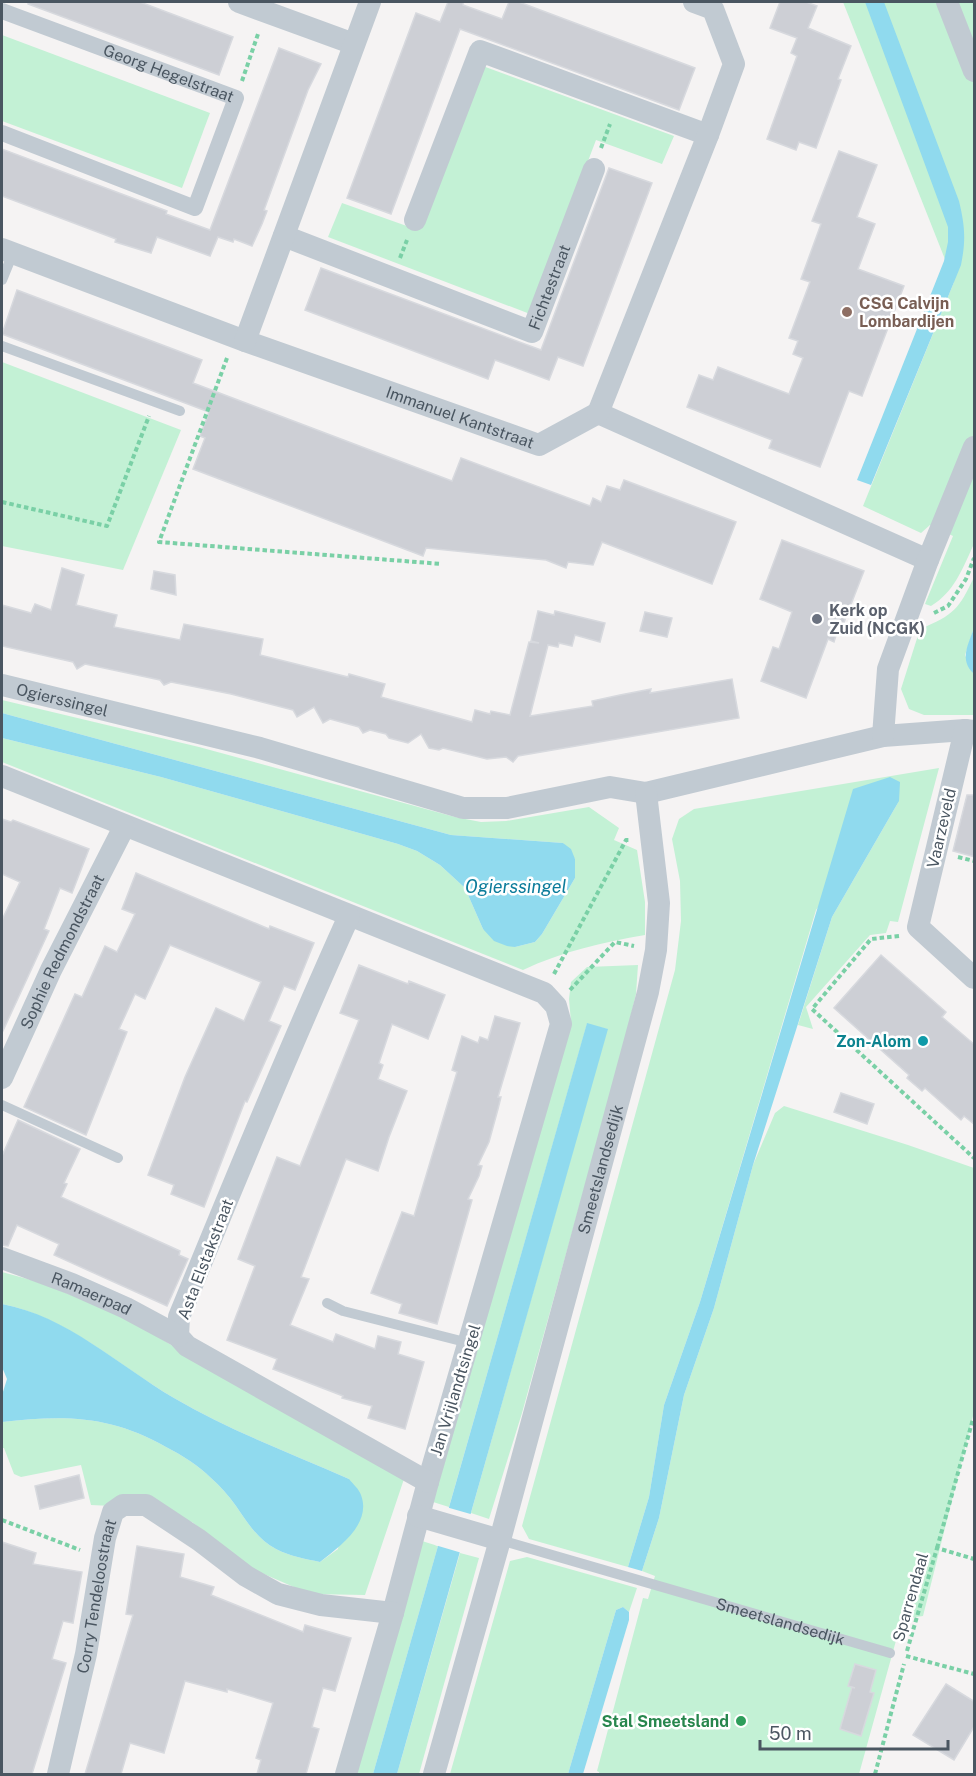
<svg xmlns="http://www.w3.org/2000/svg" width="976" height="1776" font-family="'Public Sans',sans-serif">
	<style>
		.green { fill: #c3f1d5 }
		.water { fill: #90daee }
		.pier { fill: #f5f3f3 }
		.building { fill: #cdcfd5; stroke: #d7d9de; stroke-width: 1.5 }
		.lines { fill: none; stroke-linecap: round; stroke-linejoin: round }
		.path { stroke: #7ad0a6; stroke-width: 4; stroke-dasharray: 4.5 3; stroke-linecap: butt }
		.service { stroke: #c1cad2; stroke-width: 10 }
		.pedestrian { stroke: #c1cad2; stroke-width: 16 }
		.minor { stroke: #c1cad2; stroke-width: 22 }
		.education-dot { fill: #8d6e63; stroke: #fff; stroke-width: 2 }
		.worship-dot { fill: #6b7280; stroke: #fff; stroke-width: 2 }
		.culture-dot { fill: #0f9aa8; stroke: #fff; stroke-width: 2 }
		.leisure-dot { fill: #2e9e5b; stroke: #fff; stroke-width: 2 }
		.labels { text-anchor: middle; stroke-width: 5; stroke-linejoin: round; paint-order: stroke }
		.street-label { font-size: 16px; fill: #4a5661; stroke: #fff }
		.education-label { font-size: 16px; font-weight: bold; fill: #785e54; stroke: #fff; text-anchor: start }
		.worship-label { font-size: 16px; font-weight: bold; fill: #5b616d; stroke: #fff; text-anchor: start }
		.culture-label { font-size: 16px; font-weight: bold; fill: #0d838f; stroke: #fff; text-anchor: end }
		.leisure-label { font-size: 16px; font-weight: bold; fill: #27864d; stroke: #fff; text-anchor: end }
		.water-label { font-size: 18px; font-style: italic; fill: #0c7c9b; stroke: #fff }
	</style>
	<rect width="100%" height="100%" fill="#f5f3f3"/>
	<!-- green -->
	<g class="green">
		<path d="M843,2H974V547L973,546C962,570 954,592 931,606L925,604L953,536L930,525L921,533L863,506L954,282Z"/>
		<path d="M2,35L210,113L182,188L2,121Z"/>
		<path d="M480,65L674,136L662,164L596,140L530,314L328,237L342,203L418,230Z"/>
		<path d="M2,362L181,430L123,570L2,546Z"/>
		<path d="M974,577V628L965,655L974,674V715H924L909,709L901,689L920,629C954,615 959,609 974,577Z"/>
		<path d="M2,700L199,747L455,817L481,822L506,821L589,807L619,828L614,840L637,850L645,902V935C603,942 561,952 523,970L2,762V738L161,777L398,844L417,851L440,865L465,888L483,929L515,947L535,942L542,934L575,878V859L563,843L451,835L2,713Z"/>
		<path d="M939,768L898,922L890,921L886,933L870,935L806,1007L813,1029L798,1025L832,917L899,801L816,910L700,1302L664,1405L649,1497L628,1567L529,1539L522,1526L675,970L681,921L680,881L672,839L679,819L694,809Z"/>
		<path d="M638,965L636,994L622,1052L522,1413L489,1519L471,1513L607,1029L587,1024L449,1507L433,1502L571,1022L569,999L571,982L587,967Z"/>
		<path d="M784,1106L908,1145L974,1168V1412L923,1616L902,1619L859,1774H599V1772L597,1771L643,1598L648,1599L655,1576L642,1571L659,1518L684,1395L714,1308L753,1165L775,1113Z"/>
		<path d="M2,1272L42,1283L127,1318L209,1368L404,1479L365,1595L310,1594L250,1568L192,1522L112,1506L91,1505L81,1465L21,1477L14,1474L4,1448H2V1422C64,1415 110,1415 166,1447C182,1455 199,1466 211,1478C220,1486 229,1496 236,1506C247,1522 258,1540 276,1549C289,1556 306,1559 320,1562L338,1549L349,1479C291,1453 230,1431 174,1398C118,1365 67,1317 2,1304Z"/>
		<path d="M422,1541L438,1546L373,1774H356Z"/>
		<path d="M460,1553L479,1558L419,1774H397Z"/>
		<path d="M527,1557L637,1588L629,1612L623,1607L616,1610L568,1774H450L510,1561Z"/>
	</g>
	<!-- water -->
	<g class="water">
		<path d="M865,2H884L959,201C965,226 966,240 961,265L871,485L857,480L944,261L948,242V227Z"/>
		<path d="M974,628V674C959,660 968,645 974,628Z"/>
		<path d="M2,713L451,835L563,843L571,849L575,859V878L542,934L535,942L515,947L507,946L494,941L483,929L465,888L440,865L417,851L398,844L161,777L2,738Z"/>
		<path d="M890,777L900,782L899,801L832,917L753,1165L714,1308L684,1395L659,1518L642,1571L628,1567L649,1497L664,1405L700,1302L853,789Z"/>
		<path d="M587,1023L608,1029L397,1774H373Z"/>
		<path d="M2,1304C67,1316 118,1365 174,1398C230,1431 291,1453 349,1479C353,1484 359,1489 361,1495C372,1524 339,1547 320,1562C306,1559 289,1556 276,1549C258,1540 247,1522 236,1506C229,1496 220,1486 211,1478C199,1466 182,1455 166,1447C110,1415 64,1415 2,1422V1395L7,1379L2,1367Z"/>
		<path d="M623,1607L629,1612V1620L583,1774H568L616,1610Z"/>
	</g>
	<!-- pier -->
	<path class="pier" d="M446,1507L474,1515L462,1553L435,1545Z"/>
	<!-- building -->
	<g class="building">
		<path d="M28,2H140L233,37L219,75L28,4Z"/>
		<path d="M448,2H463V5L502,19L509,2H519L695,68L679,110L460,29L391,214L347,198L416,13L440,22Z"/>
		<path d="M780,2H806L817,6L808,28L851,46L838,79L841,80L816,148L799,142L796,150L767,139L797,56L791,53L797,38L770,28Z"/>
		<path d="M279,48L321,64L308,90L264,210L267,211L262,224L252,246L234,239L233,242L218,237L210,256L157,237L151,253L115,242L116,239L2,196V149L167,211L166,214L210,230Z"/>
		<path d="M839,151L877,165L857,217L875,224L858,269L904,286L862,396L849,391L820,467L769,448L772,440L687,407L699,375L713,380L718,367L789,394L803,358L793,354L798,341L789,338L810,282L801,279L821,224L812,221Z"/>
		<path d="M609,168L652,183L583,366L558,357L549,380L495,360L488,379L305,310L321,268L541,350Z"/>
		<path d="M17,290L202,360L193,383L452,481L461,458L590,506L593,498L601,502L607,486L620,490L624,480L736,522L712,584L602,542L593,565L568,562L566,568L546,560L426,548L423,556L193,469L205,438L200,436L209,412L2,334Z"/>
		<path d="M782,540L864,571L841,630L838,629L834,642L828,639L806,698L761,681L773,647L779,649L792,612L760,599Z"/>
		<path d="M62,568L84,575L76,605L117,615L114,627L180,640L184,624L263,639L260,655L348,677L349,674L385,684L381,697L472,722L475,710L490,714L491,711L510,715L529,642L539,643L531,641L538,611L554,615L555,611L605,623L600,642L575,635L572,646L559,643L558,647L548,645L530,716L593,706L592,701L620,695L651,689L650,693L732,679L739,718L518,756L513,762L506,757L487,759L443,748L439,750L429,748L421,734L408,743L389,738L386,734L370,730L363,733L359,727L330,719L323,723L314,707L297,717L293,710L231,694L171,682L164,685L160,680L85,664L77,669L73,662L2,646V605L31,613L35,604L51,610Z"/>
		<path d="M154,571L175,575L176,595L151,589Z"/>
		<path d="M645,612L672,618L667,637L640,631Z"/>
		<path d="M967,795H975V857L953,851Z"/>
		<path d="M2,819L11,822L13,820L89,849L72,893L60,888L44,929L49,931L2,1033V920L20,882L2,874Z"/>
		<path d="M136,873L269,929L270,926L314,943L295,990L284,986L269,1021L281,1026L247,1102L245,1101L204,1207L171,1194L174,1185L148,1175L185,1077L216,1008L244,1021L261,982L170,945L145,999L135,994L119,1029L127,1032L86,1135L24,1107L75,994L82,997L105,946L117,952L135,914L122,909Z"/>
		<path d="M881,955L946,1012L942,1017L975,1045V1125L964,1116L961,1120L925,1088L922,1091L907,1078L909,1075L834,1008Z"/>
		<path d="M359,965L408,984L409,981L445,995L428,1039L392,1024L379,1063L383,1065L378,1079L407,1091L389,1137L378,1171L346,1159L301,1277L309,1279L290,1325L333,1342L336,1334L375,1349L378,1336L401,1342L398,1354L424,1362L405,1429L368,1418L372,1406L342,1398L343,1396L273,1369L277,1359L227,1340L255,1266L238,1259L277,1157L300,1166L359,1020L340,1013Z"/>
		<path d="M495,1016L520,1023L498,1097H501L498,1109L489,1142L478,1165L482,1166L479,1176L468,1199L472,1200L437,1324L399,1313L402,1304L371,1293L402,1212L414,1216L457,1072L452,1070L462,1036L478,1043L480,1037L488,1040Z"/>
		<path d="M841,1093L874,1104L867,1124L834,1112Z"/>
		<path d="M18,1120L80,1149L64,1183L67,1184L61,1197L180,1251L179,1255L188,1259L167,1306L54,1255L59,1244L17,1225L8,1246L2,1245V1156Z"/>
		<path d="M79,1475L84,1498L40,1509L35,1486Z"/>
		<path d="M2,1542L36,1553L33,1564L82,1572L73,1623L63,1621L52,1659L66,1663L32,1774H2Z"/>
		<path d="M137,1546L184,1554L180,1577L214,1587L211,1595L303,1632L305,1625L351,1638L335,1691L323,1688L312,1727L319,1729L306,1774H257L261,1760L256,1758L273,1703L227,1689V1692L185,1681L164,1753L130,1743L121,1774H85L133,1615L126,1614Z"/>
		<path d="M855,1664L876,1670L870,1692L874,1693L861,1736L840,1729L852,1687L855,1688L848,1686Z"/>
		<path d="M946,1684L975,1702V1725L954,1760L913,1735Z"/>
	</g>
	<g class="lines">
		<!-- path -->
		<g class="path">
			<path d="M242,81L258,34"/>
			<path d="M601,148L610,124"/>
			<path d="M400,258L407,240"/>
			<path d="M227,358L159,542L442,564"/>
			<path d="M2,502L107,526L149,416"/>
			<path d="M934,613L948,606L966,579L974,558"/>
			<path d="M958,857L974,861"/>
			<path d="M899,936L871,939L812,1009L974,1158"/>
			<path d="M554,974L626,840H629"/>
			<path d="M570,990L615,942L634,946"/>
			<path d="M2,1520L80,1550"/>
			<path d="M937,1548L973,1419"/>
			<path d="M907,1651L937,1548L974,1559"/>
			<path d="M906,1656L974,1674"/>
			<path d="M875,1774L904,1664"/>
		</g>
		<!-- service -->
		<g class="service">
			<path d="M2,280L13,253"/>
			<path d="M2,346L180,411"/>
			<path d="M2,1105L118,1158"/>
			<path d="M327,1303L343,1311L469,1343"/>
			<path id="s1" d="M500,1540L890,1653"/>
		</g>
		<!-- pedestrian -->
		<path class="pedestrian" id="s2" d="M2,11L236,98L195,208L2,133"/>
		<!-- minor -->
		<g class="minor">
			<path d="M239,2L354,44"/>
			<path d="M947,2L974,71"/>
			<path d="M415,220L480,51L708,135"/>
			<path id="s3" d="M284,236L532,332L594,169"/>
			<path id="s4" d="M2,249L245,341L539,445L598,413L928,560"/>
			<path d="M245,341L370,2"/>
			<path d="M598,413L708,135L734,64L713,9L694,2"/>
			<path id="s5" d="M2,685L260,748L463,808H507L610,787L646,793L883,736L965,730L974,731"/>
			<path d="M965,730L918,927L974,978"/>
			<path d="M883,736L888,669L928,560L974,447"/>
			<path d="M2,776L544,993L556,1006L561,1024L428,1482L393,1613L346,1774"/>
			<path d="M349,916C289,1049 234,1182 179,1317L178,1336L187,1346L428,1482"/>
			<path id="s6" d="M2,1078L51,970L124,827"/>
			<path id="s7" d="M2,1258L72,1284L126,1308L178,1336"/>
			<path d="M418,1516L500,1540"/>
			<path id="s8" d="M58,1774L86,1654L105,1538L113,1512L123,1505H146L199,1540L246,1576L278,1594L321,1605L393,1613"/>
			<path id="s9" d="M434,1774L500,1540L648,992L656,950L659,903L646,793"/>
		</g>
	</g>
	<!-- markers -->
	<circle class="education-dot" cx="847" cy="312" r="6"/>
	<circle class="worship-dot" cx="817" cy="619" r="6"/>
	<circle class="culture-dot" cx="923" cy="1041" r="6"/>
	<circle class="leisure-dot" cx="741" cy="1721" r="6"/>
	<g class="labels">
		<!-- street labels -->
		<g class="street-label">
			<text dy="6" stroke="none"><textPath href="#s2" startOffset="178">Georg Hegelstraat</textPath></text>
			<text dy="6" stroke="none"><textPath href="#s3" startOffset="314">Fichtestraat</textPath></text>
			<text dy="6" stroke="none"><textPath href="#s4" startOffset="488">Immanuel Kantstraat</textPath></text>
			<text dy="6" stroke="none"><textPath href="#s5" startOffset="62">Ogierssingel</textPath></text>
			<text transform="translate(941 828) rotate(-77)" y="6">Vaarzeveld</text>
			<text dy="6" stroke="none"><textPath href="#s6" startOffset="140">Sophie Redmondstraat</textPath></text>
			<text dy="6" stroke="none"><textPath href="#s9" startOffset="627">Smeetslandsedijk</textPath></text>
			<text transform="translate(205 1259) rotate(-69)" y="6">Asta Elstakstraat</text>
			<text dy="6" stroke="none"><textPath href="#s7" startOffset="96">Ramaerpad</textPath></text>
			<text transform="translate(455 1390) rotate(-73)" y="6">Jan Vrijlandtsingel</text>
			<text dy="6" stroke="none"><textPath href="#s8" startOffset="182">Corry Tendeloostraat</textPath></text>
			<text transform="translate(910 1597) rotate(-74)" y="6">Sparrendaal</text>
			<text dy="6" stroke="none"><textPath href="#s1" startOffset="292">Smeetslandsedijk</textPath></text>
		</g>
		<!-- education labels -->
		<g class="education-label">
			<text x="859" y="309">CSG Calvijn<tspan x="859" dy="18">Lombardijen</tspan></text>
		</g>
		<!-- worship labels -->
		<g class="worship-label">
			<text x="829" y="616">Kerk op<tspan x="829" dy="18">Zuid (NCGK)</tspan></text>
		</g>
		<!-- culture labels -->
		<g class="culture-label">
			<text x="911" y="1047">Zon-Alom</text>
		</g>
		<!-- leisure labels -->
		<g class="leisure-label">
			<text x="729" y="1727">Stal Smeetsland</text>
		</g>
		<!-- water labels -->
		<g class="water-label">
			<text x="516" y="893">Ogierssingel</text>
		</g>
	</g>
	<!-- border -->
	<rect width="976" height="1776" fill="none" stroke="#4a5661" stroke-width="6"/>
	<!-- scale -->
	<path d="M760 1740v9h188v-9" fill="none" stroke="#4a5661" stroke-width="3"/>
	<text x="769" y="1740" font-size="18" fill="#4a5661" stroke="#ffffff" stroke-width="4.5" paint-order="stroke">50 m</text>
</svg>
